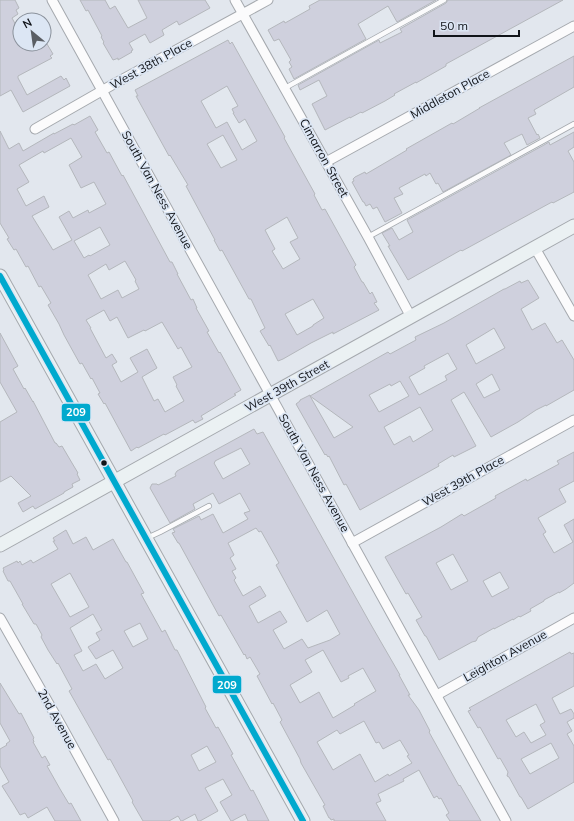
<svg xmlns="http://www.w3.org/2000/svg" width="574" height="821" font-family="Mulish,sans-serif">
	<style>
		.building { fill: #cfd0dd; stroke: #b4b7bc; fill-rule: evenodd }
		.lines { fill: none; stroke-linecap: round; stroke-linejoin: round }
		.lane-casing { stroke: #a5a9ae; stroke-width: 6 }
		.street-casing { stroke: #a5a9ae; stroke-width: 11 }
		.secondary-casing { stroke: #a5a9ae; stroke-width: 15 }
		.lane { stroke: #fbfbfc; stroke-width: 4.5 }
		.street { stroke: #fbfbfc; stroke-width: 9 }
		.secondary { stroke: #ebf1f3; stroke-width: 13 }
		.bus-1-casing { stroke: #dce6f4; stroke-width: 9 }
		.bus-1 { stroke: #00a9ce; stroke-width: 6 }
		.bus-dot { fill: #111419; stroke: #dce6f4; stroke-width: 1.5 }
		.labels { text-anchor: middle; stroke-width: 3.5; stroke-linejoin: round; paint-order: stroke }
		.street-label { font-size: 12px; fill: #111419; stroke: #dce6f4 }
		.line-badge { stroke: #dce6f4; stroke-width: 1.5 }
		.badge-label { font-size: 11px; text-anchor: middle; font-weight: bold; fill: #fff }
	</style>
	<rect width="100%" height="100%" fill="#e2e7ee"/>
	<!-- building -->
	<g class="building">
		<path d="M0,0H15L19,8L16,10L18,14L12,18L20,33V44H47L53,54L50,56L52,58L18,76V78L27,95L61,76L64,80L66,78L70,86L23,112L11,90L0,96Z"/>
		<path d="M80,0H105L110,9L115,6L128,28L147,18L138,0H205L210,8L179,25L177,21L162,30L164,35L150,43L145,34L129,43L133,50L131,51L132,52L118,60V58L116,59L113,60L103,43L104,42L101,37L102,36L88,10L86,11Z"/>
		<path d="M320,0H436L397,22L388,6L358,24L366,39L294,79L289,69L292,67L289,62L291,60L279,39L274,41L268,30L284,21L285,23L310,9L309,6Z"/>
		<path d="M448,0H563L446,64V66L416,83V82L394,94L395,95L385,101L362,113L361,112L350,118V117L325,130L312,104L327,96L319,80L300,90L298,85L379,40L380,43L402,32L400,29L446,3Z"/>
		<path d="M228,40L230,44L232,42L256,85L285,137L284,138L315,194L314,195L322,210L325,209L356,265L354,267L362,282H363L370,294L372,292L377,302L374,303L379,310L333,334V332L311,343L283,359L278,361L270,345L269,346L260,331L265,328L251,299H249L222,250L220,251L214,240H215L186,186L188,185L170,155L169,156L136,96H138L135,90ZM227,86L238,106L232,109L234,113H233L239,123L245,119L257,141L242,150L227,122L216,128L201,101ZM223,135L237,160L221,168L207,144ZM287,217L298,238L290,242L300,259L283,269L272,251L275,249L265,230ZM313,299L324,318L313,325V326L297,335L285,314Z"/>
		<path d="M574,56V87L534,110L536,114L528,118L537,135L538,134L540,138L527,145L522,134L504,143L511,155L443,192L438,183L436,184L430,173L426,176L425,174L399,188L403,194L394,198L402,213L385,222L377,207L373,209L370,204L366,206L364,202H363L352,182L354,181L353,179L355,177L365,172L366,174L407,150L406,149L452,123L453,124L480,108H479Z"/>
		<path d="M90,116L98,130L95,132L107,153L109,152L122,176L123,175L170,262H172L178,274H177L191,300L193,299L197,308H196L209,331L207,332L219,353L220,352L241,390L234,394L236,395L201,416L203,419L195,423L193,420L165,435L164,434L138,448L137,447L131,451L105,403L104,404L98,394L100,393L92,378L91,379L82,363L80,364L64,335L59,324L48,305L51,303L41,286L39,287L28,266L26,267L16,249L14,250L7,239L9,238L0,223V131L9,149L19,143L23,151L54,133V134L73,124L74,125ZM71,138L82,157L69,165L81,188L94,182L106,204L89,213L88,210L73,218L69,211L59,217L72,240L53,250L32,216L49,207L44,196L26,206L17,189L29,182L19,165L43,151L44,153ZM100,227L110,245L90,256L89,255L84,258L74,241ZM125,261L136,280L135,281L139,289L122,298L118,290L101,299L88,275L106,264L109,270ZM104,310L110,321L117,317L128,338L144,330L145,331L162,322L178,349L181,347L192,367L173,377L177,385L176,386L184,401L165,412L158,399L154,401L142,377L157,368L147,349L130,358L138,372L121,382L112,365L117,362L112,354L106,358L90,328H91L86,320Z"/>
		<path d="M574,132V147L568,151L574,162V192L553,203L552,202L462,251L461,250L408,280L388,246H390L382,233L392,228L399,240L413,232L407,220L544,145L549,142L550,145Z"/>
		<path d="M528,280L539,298L521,309L532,330L545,323L557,343L562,340L574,360V390L546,406V405L536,410L518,422L491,437L464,392L451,400L476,446L454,457L453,455L438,464L439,466L360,510L346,484L344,485L329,456L328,457L326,454L325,455L296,404L300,401V400L310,395V396L388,352L390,354L416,340L415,337L444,323L504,289H505L520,281L521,283ZM494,328L505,348L476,364L466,345ZM448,353L457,369L445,376L447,380L419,395L409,377L425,368L424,366ZM492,374L500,390L484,398L476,384ZM400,381L409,396L379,412L369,395L390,384L391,386ZM310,396L353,427L334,438ZM420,407L433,430L413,442L410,436L394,445L384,427Z"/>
		<path d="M0,333L18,366L13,369L24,389L25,388L33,402V401L55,443H56L59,447L62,446L72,463L78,473L77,474L80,480L72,484L73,487L64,492V493L35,509L33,506L23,512L18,503L31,496L11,476L0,482V422L17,412L0,382Z"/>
		<path d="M254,429L257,434L263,432L370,623L400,675H399L410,695H408L419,710L430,731L429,732L459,786L460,785L481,821H450L446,815L449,813L441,798L439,799L437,796L434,798L419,770L403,779L404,781L378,794L381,801L376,803L386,821H334V819L331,820L330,818H329L323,806L325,805L301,763L300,759L280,722L282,720L273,703L272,704L257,676L260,674L250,657L247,659L245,654L244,655L221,615L219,616L179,543H178L172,533L175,532L173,529L199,516L201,520L213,514L223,533L248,519L244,513L250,511L240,493L219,504L213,493L193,504L195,509L170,523L150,488L152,484H157L158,485L176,476L175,474L177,471ZM241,448L250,464L223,479L214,463L215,462V461ZM256,528L259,532L261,531L279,563L276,565L307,622L327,610L340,634L330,640L308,648L302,639L284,649L273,630L287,622L280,611L258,623L249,606L266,596L260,586L243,596L234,580L236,578L232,571L236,569L230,558L234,555L228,543ZM323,650L341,682L349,678L348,676L363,668L376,691L354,704L355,705L333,718L319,692L300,703L290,685L312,672L305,660ZM364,721L376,743L379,742L383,749L400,740L409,755L407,756L412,763L389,776L388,774L375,782L360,754L333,770L317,742L337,730L340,734Z"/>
		<path d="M574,452V481L559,489L566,502L538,518L546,532L543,534L554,553L573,542L564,525L574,519V583L566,589L559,593V592L544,600V601L530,609L531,611L520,617L519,616L513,620V619L494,629V628L478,637L476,641L472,642L439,660L426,636H425L416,620L422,617L408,593L406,594L385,557L441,527L462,514L464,516L496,498L495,496L526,479L527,481L559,464L557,461ZM453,554L468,581L451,590L436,563ZM500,572L509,588L492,597L483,581Z"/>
		<path d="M66,530L73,544L86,537L93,550L113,539L126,562H127L144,593L141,594L162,632L165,630L175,650H177L206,707L205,708L216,728L218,727L233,754L231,755L251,791L253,790L269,821H248L245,814L232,821H231L220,802L232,795L223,779L205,788L218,811L200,821H198L195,814L182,821H181L178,816L169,821H143L132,802L133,801L110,759L108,760L69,691L72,689L58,663L57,664L48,650L41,637L42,635L36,624H34L22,604H23L10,581H8L3,571L4,570L3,568L17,561L18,563L20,561L22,565L31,560L33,563L58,549L53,541H55L53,538ZM70,573L89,607L70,617L51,584ZM93,614L102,630L96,633L100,640L88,647L96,659L113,650L123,668L105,679L96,664L83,671L74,655L82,651L70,628ZM140,623L148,639L133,647L124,631ZM207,746L216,762L199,771L191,755Z"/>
		<path d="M570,652L571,654L574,653V686L552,698L560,714L571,709L574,714V718L567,722L572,731L567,734L574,746V782L528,809L521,797H520L509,777L507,776L508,772L500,758L498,759L480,727L478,728L468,711L471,710L469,708ZM536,704L545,722L540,725L546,735L531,743L524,732L516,737L506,720ZM551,743L559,758L530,774L521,759Z"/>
		<path d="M0,683L19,714L21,713L34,738L33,739L34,742H33L42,758L45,756L50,765L47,766L60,789L69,804L71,803L81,821H55L47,807L28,818L25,813L20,815L14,805L2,786L9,782L0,766V749L7,745L6,744L10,741L0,723Z"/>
	</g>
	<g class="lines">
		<defs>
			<g id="lane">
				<path d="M285,88L444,0"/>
				<path d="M368,237L574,124"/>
				<path d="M147,538L160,532L209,506"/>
			</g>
			<g id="street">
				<path d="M52,0L506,821"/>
				<path d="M235,0L368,237L411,317"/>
				<path d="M35,129L112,85L268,0"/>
				<path d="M326,162L574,26"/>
				<path d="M535,248L574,316"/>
				<path d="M352,543L574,420"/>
				<path d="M0,618L61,725L114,821"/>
				<path d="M437,695L574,618"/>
			</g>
			<g id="secondary">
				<path d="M0,276L303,821"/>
				<path d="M0,545L574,226"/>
			</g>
		</defs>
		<!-- lane casing -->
		<use href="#lane" class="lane-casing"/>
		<!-- street casing -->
		<use href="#street" class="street-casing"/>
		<!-- secondary casing -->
		<use href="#secondary" class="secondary-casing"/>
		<!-- lane -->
		<use href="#lane" class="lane"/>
		<!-- street -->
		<use href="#street" class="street"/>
		<!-- secondary -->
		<use href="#secondary" class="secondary"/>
		<defs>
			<path id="bus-1" d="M0,276L303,821"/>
		</defs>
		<!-- bus-1 casing -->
		<use href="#bus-1" class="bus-1-casing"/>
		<!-- bus-1 -->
		<use href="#bus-1" class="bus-1"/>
	</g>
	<!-- markers -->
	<circle class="bus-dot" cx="104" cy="463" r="3.5"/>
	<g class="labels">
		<!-- street labels -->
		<g class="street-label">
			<text transform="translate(151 64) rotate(-29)" y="4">West 38th Place</text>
			<text transform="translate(450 94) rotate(-29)" y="4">Middleton Place</text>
			<text transform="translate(324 158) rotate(61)" y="4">Cimarron Street</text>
			<text transform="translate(157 190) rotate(61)" y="4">South Van Ness Avenue</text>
			<text transform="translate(287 386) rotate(-29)" y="4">West 39th Street</text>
			<text transform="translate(314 473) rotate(61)" y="4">South Van Ness Avenue</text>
			<text transform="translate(463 481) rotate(-29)" y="4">West 39th Place</text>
			<text transform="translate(505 656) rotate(-29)" y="4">Leighton Avenue</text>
			<text transform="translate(57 719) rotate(61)" y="4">2nd Avenue</text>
		</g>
	</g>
	<g class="line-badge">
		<rect x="61" y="403" width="30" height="19" rx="4" fill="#00a9ce"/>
		<rect x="212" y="675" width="30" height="19" rx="4" fill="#00a9ce"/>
	</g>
	<g class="badge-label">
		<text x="76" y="416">209</text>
		<text x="227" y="689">209</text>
	</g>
	<!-- north arrow -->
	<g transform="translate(32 32) rotate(331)"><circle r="19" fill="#dce6f4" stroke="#8b929c"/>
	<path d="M0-3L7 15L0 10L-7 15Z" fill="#5a5e64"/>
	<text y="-6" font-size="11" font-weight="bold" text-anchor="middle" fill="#111419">N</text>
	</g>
	<!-- scale -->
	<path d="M434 30v6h85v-6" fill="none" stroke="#111419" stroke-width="2"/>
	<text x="440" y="30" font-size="12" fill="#111419" stroke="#dce6f4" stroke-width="3" paint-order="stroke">50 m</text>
</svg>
